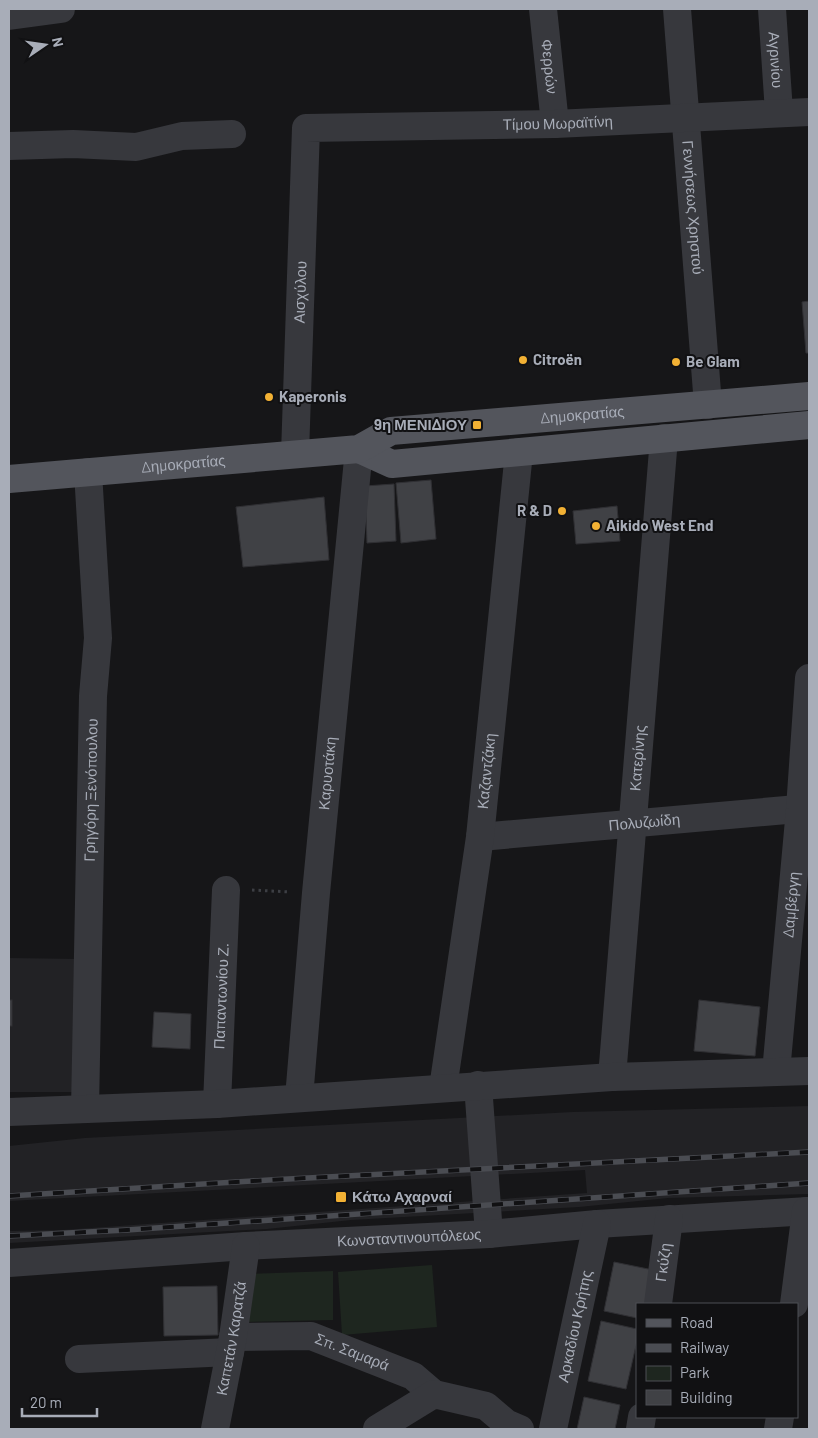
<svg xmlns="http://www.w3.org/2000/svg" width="818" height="1438" font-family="Barlow,sans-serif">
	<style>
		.built { fill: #222225 }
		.green { fill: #1e261f }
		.building { fill: #404145; stroke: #303034 }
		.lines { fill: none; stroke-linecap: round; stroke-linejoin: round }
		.path { stroke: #3d3f44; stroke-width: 3; stroke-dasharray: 2.5 4; stroke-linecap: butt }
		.minor { stroke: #37383d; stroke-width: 28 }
		.major { stroke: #53555c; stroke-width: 28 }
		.rail-casing { stroke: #4a4c52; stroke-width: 5.5 }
		.rail { stroke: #111113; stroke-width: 4; stroke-dasharray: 11; stroke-linecap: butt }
		.poi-dot { fill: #f2b134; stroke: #111113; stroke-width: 2 }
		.labels { text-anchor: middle; stroke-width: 4; stroke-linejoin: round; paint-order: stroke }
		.street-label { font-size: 15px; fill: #a8adb8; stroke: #111113 }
		.poi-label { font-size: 15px; font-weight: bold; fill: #a8adb8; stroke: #111113; text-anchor: start }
	</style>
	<rect width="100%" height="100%" fill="#161618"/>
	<!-- built -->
	<g class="built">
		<path d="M9,958L78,959L77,1092H9Z"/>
		<path d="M809,1106V1194L668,1198L579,1207L351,1220L267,1229L9,1243V1225L10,1231L63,1230L587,1193L585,1170L9,1201V1146L85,1138L573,1112Z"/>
	</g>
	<!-- green -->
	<g class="green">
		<path d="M432,1265L437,1327L342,1335L338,1272Z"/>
		<path d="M333,1271V1320L244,1322L248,1274Z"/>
	</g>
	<!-- building -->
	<g class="building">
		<path d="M809,301V353H806L802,302Z"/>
		<path d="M431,480L436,539L401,543L396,483Z"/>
		<path d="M394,484L396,541L367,543L365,486Z"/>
		<path d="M324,497L329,560L243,567L236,507Z"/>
		<path d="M617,506L620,541L576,544L573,511Z"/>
		<rect x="9" y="1000" width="3" height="26"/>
		<path d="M699,1000L760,1007L755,1056L694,1051Z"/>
		<path d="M154,1012L191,1014L190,1049L152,1047Z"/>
		<path d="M614,1262L653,1270L646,1304H637V1318L604,1311Z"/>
		<path d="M217,1286L218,1335L164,1336L163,1287Z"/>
		<path d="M601,1321L637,1329V1341L626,1389L588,1381Z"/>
		<path d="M584,1397L620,1405L615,1429H577Z"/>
	</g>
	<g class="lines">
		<!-- path -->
		<path class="path" d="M252,890L290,892"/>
		<!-- minor -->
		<g class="minor">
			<path id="s1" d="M543,9L555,124"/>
			<path id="s2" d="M677,9L708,405"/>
			<path id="s3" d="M772,9L779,112"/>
			<path d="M9,16L61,9"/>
			<path d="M9,146L73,144L136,147L182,136L232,134"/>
			<path id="s4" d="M295,454L306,128L555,124L809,112"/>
			<path id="s5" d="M480,837L809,808"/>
			<path id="s6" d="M776,1072L800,809L809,678"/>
			<path id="s7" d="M612,1077L664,438"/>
			<path d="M478,1085L489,1234"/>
			<path id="s8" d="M443,1088L480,837L519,452"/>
			<path id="s9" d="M299,1098L316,893L359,449"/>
			<path id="s10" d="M217,1104L226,890"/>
			<path id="s11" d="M85,1109L93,696L98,638L88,472"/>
			<path d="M9,1112L217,1104L612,1077L809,1071"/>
			<path id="s12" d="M9,1263L246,1246L489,1234L597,1224L809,1211"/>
			<path id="s13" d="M658,1304L669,1219"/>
			<path d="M794,1304L806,1211"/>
			<path id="s14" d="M233,1337L311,1336L413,1376L434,1394"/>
			<path d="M79,1359L230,1352"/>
			<path id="s15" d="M215,1429L233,1337L246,1246"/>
			<path d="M377,1429L434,1394L486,1406L506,1423L520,1429"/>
			<path id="s16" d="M553,1429L597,1224"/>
			<path d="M640,1429L642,1417"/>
			<path d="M778,1429L780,1417"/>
		</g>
		<!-- major -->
		<g class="major">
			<path d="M359,449L392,464L809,425"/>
			<path id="s17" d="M9,479L359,449L391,431L809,396"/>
		</g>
		<defs>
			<g id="rail">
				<path d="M9,1196L269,1180L809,1152"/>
				<path d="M9,1236L127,1230L809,1183"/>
			</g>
		</defs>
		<!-- rail casing -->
		<use href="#rail" class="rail-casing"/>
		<!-- rail -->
		<use href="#rail" class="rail"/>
	</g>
	<!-- markers -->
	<g class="poi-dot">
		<circle cx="523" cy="360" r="5"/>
		<circle cx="676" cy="362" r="5"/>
		<circle cx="269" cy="397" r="5"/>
		<rect x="472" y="420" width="10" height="10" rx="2.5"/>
		<circle cx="562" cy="511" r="5"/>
		<circle cx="596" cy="526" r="5"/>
		<rect x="335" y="1191" width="12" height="12" rx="2.5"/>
	</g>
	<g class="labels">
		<!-- street labels -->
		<g class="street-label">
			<text dy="5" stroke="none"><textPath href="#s3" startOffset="51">Αγρινίου</textPath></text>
			<text dy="5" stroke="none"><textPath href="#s1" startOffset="58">Φερρών</textPath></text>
			<text dy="5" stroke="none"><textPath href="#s4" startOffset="578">Τίμου Μωραϊτίνη</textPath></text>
			<text dy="5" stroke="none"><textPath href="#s2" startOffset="199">Γεννήσεως Χρηστού</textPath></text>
			<text dy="5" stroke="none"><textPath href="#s4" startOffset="162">Αισχύλου</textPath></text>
			<text dy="5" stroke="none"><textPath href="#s17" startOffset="580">Δημοκρατίας</textPath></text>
			<text dy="5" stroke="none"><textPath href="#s17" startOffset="175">Δημοκρατίας</textPath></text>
			<text dy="5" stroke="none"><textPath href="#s7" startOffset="320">Κατερίνης</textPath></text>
			<text dy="5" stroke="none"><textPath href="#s8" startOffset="320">Καζαντζάκη</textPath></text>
			<text dy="5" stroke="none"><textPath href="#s9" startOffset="326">Καρυοτάκη</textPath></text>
			<text dy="5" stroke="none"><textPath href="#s11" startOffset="319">Γρηγόρη Ξενόπουλου</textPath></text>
			<text dy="5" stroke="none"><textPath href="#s5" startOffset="165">Πολυζωίδη</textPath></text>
			<text dy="5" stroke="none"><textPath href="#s6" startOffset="168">Δαμβέργη</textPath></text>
			<text dy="5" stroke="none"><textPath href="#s10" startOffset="108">Παπαντωνίου Ζ.</textPath></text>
			<text dy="5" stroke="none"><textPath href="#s12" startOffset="401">Κωνσταντινουπόλεως</textPath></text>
			<text dy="5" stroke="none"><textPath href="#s13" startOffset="42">Γκύζη</textPath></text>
			<text dy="5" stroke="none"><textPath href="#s16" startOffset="105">Αρκαδίου Κρήτης</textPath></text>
			<text dy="5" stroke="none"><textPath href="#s15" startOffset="92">Καπετάν Καρατζά</textPath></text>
			<text dy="5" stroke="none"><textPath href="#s14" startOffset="122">Σπ. Σαμαρά</textPath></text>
		</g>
		<!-- poi labels -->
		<g class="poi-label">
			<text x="533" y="365">Citroën</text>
			<text x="686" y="367">Be Glam</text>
			<text x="279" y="402">Kaperonis</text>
			<text x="467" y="430" text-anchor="end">9η ΜΕΝΙΔΙΟΥ</text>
			<text x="552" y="516" text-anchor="end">R &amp; D</text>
			<text x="606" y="531">Aikido West End</text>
			<text x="352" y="1202">Κάτω Αχαρναί</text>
		</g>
	</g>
	<!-- border -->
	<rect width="818" height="1438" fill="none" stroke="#a8adb8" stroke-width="20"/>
	<!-- legend -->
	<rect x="636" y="1303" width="162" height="115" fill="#111113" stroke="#4d4f55"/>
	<rect x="646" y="1319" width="25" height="8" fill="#53555c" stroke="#4d4f55"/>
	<text x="680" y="1328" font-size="15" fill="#a8adb8">Road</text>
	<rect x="646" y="1344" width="25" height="8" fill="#4a4c52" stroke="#4d4f55"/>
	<text x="680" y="1353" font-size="15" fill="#a8adb8">Railway</text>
	<rect x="646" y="1366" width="25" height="15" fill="#1e261f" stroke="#4d4f55"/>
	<text x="680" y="1378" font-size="15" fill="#a8adb8">Park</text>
	<rect x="646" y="1390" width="25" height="15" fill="#404145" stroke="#4d4f55"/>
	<text x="680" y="1403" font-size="15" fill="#a8adb8">Building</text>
	<!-- north arrow -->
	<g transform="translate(45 45) rotate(77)" stroke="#111113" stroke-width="4" paint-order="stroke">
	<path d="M0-4L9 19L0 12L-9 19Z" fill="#a8adb8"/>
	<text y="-8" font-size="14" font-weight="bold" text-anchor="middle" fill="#a8adb8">N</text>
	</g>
	<!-- scale -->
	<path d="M22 1408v8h75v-8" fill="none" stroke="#a8adb8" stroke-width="2.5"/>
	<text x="30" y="1408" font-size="15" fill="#a8adb8" stroke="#111113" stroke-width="4" paint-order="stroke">20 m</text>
</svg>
